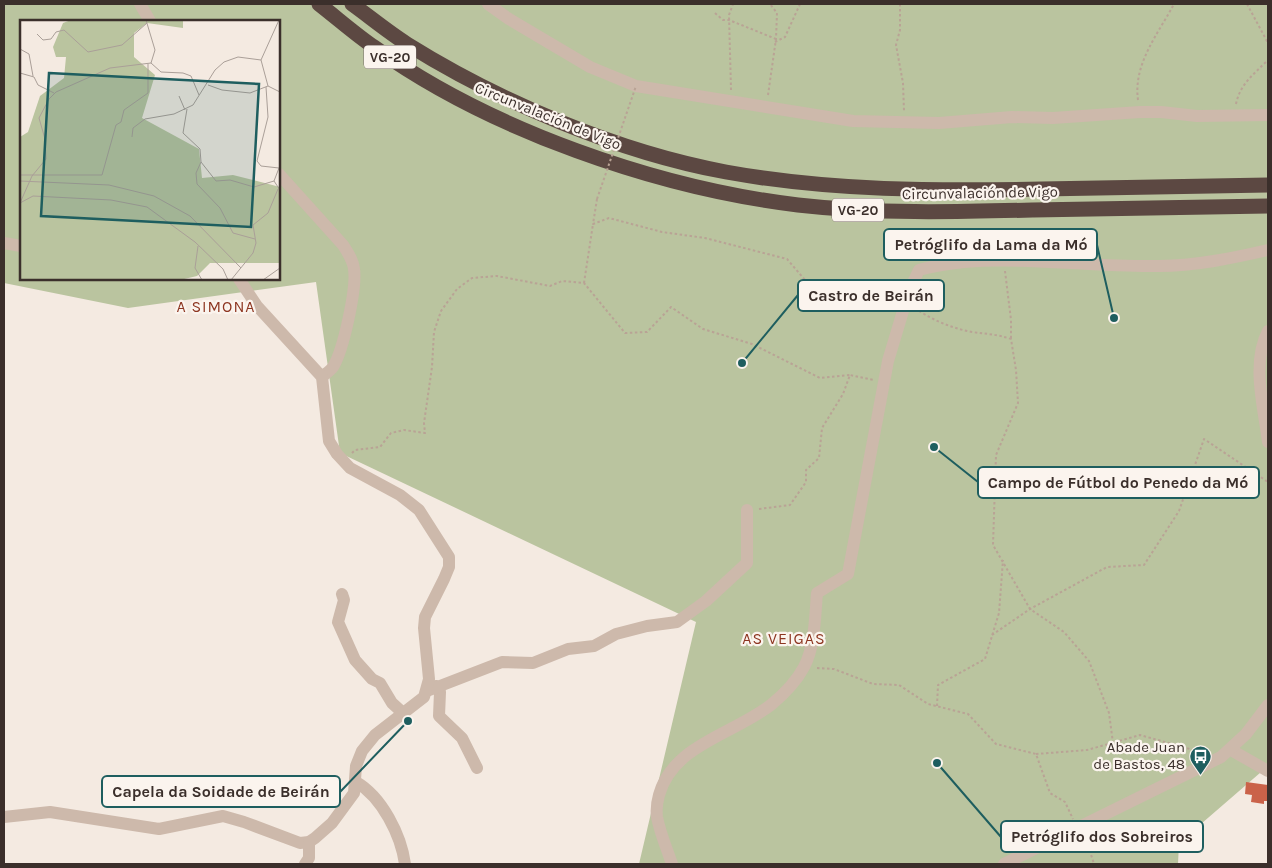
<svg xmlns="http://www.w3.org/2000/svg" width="1272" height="868" font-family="Karla,sans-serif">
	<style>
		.green { fill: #bac49f; fill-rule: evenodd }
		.building { fill: #ca6249 }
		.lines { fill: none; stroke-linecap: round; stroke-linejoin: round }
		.path { stroke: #b9a395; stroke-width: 2; stroke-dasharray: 2.5 2.5; stroke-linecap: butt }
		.minor { stroke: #cdb9ab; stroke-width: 12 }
		.highway { stroke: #5c4842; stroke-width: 15 }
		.path-bridge { stroke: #b9a395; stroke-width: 2; stroke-dasharray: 2.5 2.5; stroke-linecap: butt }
		.labels { text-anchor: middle; stroke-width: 4.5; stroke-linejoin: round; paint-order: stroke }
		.shield { fill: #fbf4ee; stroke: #756a66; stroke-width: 1 }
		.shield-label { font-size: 14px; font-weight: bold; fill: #3b2f2b }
		.street-label { font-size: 15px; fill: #3b2f2b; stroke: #fbf4ee }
		.poi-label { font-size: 15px; fill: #3b2f2b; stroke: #fbf4ee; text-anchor: end }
		.neighbourhood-label { font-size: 16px; letter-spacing: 1px; fill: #8d3520; stroke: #fbf4ee }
		.inset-road { fill: none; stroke: #aa9f98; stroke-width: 1 }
		.view { fill: #1e5e5f; fill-opacity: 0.15; stroke: #1e5e5f; stroke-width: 2.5 }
		.inset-edge { fill: none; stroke: #3b2f2b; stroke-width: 2.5 }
		.leader { fill: none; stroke: #1e5e5f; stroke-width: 2 }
		.callout-dot { fill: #1e5e5f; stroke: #fbf4ee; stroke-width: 2 }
		.callout { fill: #fbf4ee; stroke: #1e5e5f; stroke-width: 2 }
		.callout-label { font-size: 16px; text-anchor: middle; font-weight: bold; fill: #3b2f2b }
	</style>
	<rect width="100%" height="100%" fill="#f4eae1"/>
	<!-- green -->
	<path class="green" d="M4,4H1268V766L1179,843L1178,864H639L696,622L340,453L316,282L128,308L4,283ZM21,21H279V279H21Z"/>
	<!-- building -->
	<path class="building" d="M1246,782L1268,785V801H1264V804L1251,802L1252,795L1245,794Z"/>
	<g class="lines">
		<!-- path -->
		<g class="path">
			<path d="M900,4V30L896,45L903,83L904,111"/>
			<path d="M1247,4L1268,43"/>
			<path d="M715,13L723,20H729L776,39"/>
			<path d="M775,42L785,37L800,4"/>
			<path d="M731,90L729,15L733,4"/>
			<path d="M768,95L776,39L777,13L770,4"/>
			<path d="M1138,100C1133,64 1158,34 1174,4"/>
			<path d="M1236,104C1240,84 1254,74 1268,60"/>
			<path d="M597,199L593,224L609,218L662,232L705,238L787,259L811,287H852L895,299"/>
			<path d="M1005,271L1011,320V339"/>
			<path d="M584,283L593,224"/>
			<path d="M915,308C932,320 951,328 972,332C986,334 996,334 1011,339L1016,370L1018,403L996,455L993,545L1030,609L1064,632L1089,661L1109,713L1113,743"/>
			<path d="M352,453L355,450L380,447L391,433L404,430L425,433L424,423L432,367L434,332L441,311L457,289L472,278L497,276L550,286L562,281L584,283L625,333L647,332L671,307L703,329L752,344L820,378L850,375"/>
			<path d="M759,509L790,505L806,482V470L819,458L822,428L843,394L850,375L874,380"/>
			<path d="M992,635L1030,609L1107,567L1144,565L1179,511L1204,439L1268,482"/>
			<path d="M817,668L834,669L873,684L899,685L928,704L968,714L996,744L1036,754L1050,793L1065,802L1073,819"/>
			<path d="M937,706L938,685L985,659L999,613L1003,560"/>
			<path d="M1036,754L1087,750L1140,735L1204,753"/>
			<path d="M1085,836L1094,864"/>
		</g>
		<!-- minor -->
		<g class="minor">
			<path d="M140,4L150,21"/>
			<path d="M488,4L509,19L590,67L636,86L853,121L939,123L1012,117L1053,118L1140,112H1161L1197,116L1268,115"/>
			<path d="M279,174L343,245C348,253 353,260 354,269C357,289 343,351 333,367C330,371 325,374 322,377"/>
			<path d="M4,243L21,246"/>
			<path d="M1268,331C1251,363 1264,408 1268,442"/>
			<path d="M342,594L344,600L338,622L355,660L372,679L380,683L392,703L403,713"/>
			<path d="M436,686L440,692L439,716L462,738L477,768"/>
			<path d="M427,691L502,662L533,663L568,649L594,646L616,634L647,626L677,622L706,601L747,563V510"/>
			<path d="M1231,750L1268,771"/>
			<path d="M356,782C382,797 401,835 405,864"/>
			<path d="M4,817L50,812L159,829L223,816L244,822L300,843L309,842L315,838L332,823L354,793L356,766L362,751L375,735L424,697L429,679L424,628L425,617L444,579L449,567V557L419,510L400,495L350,468L337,454L329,441L322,377L257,306L239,279"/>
			<path d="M305,864L309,858V842"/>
			<path d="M672,864C667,849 660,833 657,817C656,809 657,802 659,795C673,744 735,734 772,704C784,694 796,682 804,667C815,647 815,616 817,593L848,574L888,361L909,291L919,270C992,250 1083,268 1159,266C1195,266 1233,258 1268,250"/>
			<path d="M1004,864L1221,757L1246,734L1268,705"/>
		</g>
		<!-- highway -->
		<g class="highway">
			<path d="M319,4C337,18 355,34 374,47C490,130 657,188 798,205C876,214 954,212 1033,210C1111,209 1190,207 1268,206"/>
			<path d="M352,4C370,17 388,32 407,44C500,102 618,152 726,172C831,191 936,191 1042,189C1118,188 1193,186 1268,185"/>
		</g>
		<!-- path-bridge -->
		<path class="path-bridge" d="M597,199L636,86"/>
	</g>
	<!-- icons -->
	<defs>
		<symbol id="bus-pin" viewBox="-11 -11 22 30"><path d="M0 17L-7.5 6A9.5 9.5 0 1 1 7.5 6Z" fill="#1e5e5f" stroke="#fbf4ee"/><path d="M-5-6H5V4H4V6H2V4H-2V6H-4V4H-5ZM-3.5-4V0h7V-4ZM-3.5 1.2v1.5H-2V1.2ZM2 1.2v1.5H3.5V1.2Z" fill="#fff"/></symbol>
	</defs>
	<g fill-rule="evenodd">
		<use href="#bus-pin" x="1188" y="744" width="25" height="34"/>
	</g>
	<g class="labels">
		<!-- shield labels -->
		<g class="shield">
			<rect x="364" y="45.5" width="52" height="23" rx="4"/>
			<rect x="832" y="198.5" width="52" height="23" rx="4"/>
		</g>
		<g class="shield-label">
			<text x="390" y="62">VG-20</text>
			<text x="858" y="215">VG-20</text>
		</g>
		<!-- street labels -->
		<g class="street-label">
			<text transform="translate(548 116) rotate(22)" y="5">Circunvalación de Vigo</text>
			<text transform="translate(980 193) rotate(-1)" y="5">Circunvalación de Vigo</text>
		</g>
		<!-- poi labels -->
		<g class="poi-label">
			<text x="1185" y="752">Abade Juan<tspan x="1185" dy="17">de Bastos, 48</tspan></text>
		</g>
		<!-- neighbourhood labels -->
		<g class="neighbourhood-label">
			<text x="216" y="312">A SIMONA</text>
			<text x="784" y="644">AS VEIGAS</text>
		</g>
	</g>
	<!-- overview -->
	<g transform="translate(20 20)">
		<rect width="260" height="260" fill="#f4eae1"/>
		<path d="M51,0H163V8L127,3L114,13V37L135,55L122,98L179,129L182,158L213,155L260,167V243H190L177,256L160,260H0V117L8,112L20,76L44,58L46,37H36L33,27L43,3Z" fill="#bac49f"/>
		<path class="inset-road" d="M17,14L23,20L31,19L36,12L44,10L68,32L102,25L127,3M0,29L9,34L13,56M131,43L141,52L163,53L171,56L179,75M0,53L14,57L18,65L34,73M188,65L202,70L230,73L248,66L260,72M248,66L241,40L259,0M246,67L248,97L237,141L241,146L259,148L254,161M159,76L165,90M167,89L163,113L180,129L181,142L196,161L210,160L234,167L254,161L260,170M112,117L113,108L125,99L154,94L173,85L195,50L204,42L218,37L241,40M181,142L176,153L177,164L200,188L213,213L235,219M0,155H82L96,105L101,102L104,90L128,73V44M0,161L89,165L134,176L170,196L221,248M0,183L12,156L26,139L25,119L19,98L29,79L36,72L90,48L131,43L135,30L126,0M0,183L13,176L91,180L127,187L175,222L203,249L208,260M178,226L175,248L182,260M211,260L233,233L236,223L233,205L248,193L258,169M243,260L260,248"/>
		<path class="view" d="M29,53L239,64L231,207L21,196Z"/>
		<rect width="260" height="260" class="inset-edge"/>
	</g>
	<!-- callouts -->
	<path class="leader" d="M1114 318L1097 245M742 363L798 295M934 447L978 482M408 721L340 792M937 763L1001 837"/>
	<g class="callout-dot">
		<circle cx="1114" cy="318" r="5"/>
		<circle cx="742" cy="363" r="5"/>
		<circle cx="934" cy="447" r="5"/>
		<circle cx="408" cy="721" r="5"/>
		<circle cx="937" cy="763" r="5"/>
	</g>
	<g class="callout">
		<rect x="884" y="229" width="213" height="31" rx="5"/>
		<rect x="798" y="280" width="146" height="31" rx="5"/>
		<rect x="978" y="467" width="281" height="31" rx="5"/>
		<rect x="102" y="776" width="238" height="31" rx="5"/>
		<rect x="1001" y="821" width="202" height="31" rx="5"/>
	</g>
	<g class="callout-label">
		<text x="991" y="250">Petróglifo da Lama da Mó</text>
		<text x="871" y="301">Castro de Beirán</text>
		<text x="1118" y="488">Campo de Fútbol do Penedo da Mó</text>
		<text x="221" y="797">Capela da Soidade de Beirán</text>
		<text x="1102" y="842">Petróglifo dos Sobreiros</text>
	</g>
	<!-- border -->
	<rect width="1272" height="868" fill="none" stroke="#3b2f2b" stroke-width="10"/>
</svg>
